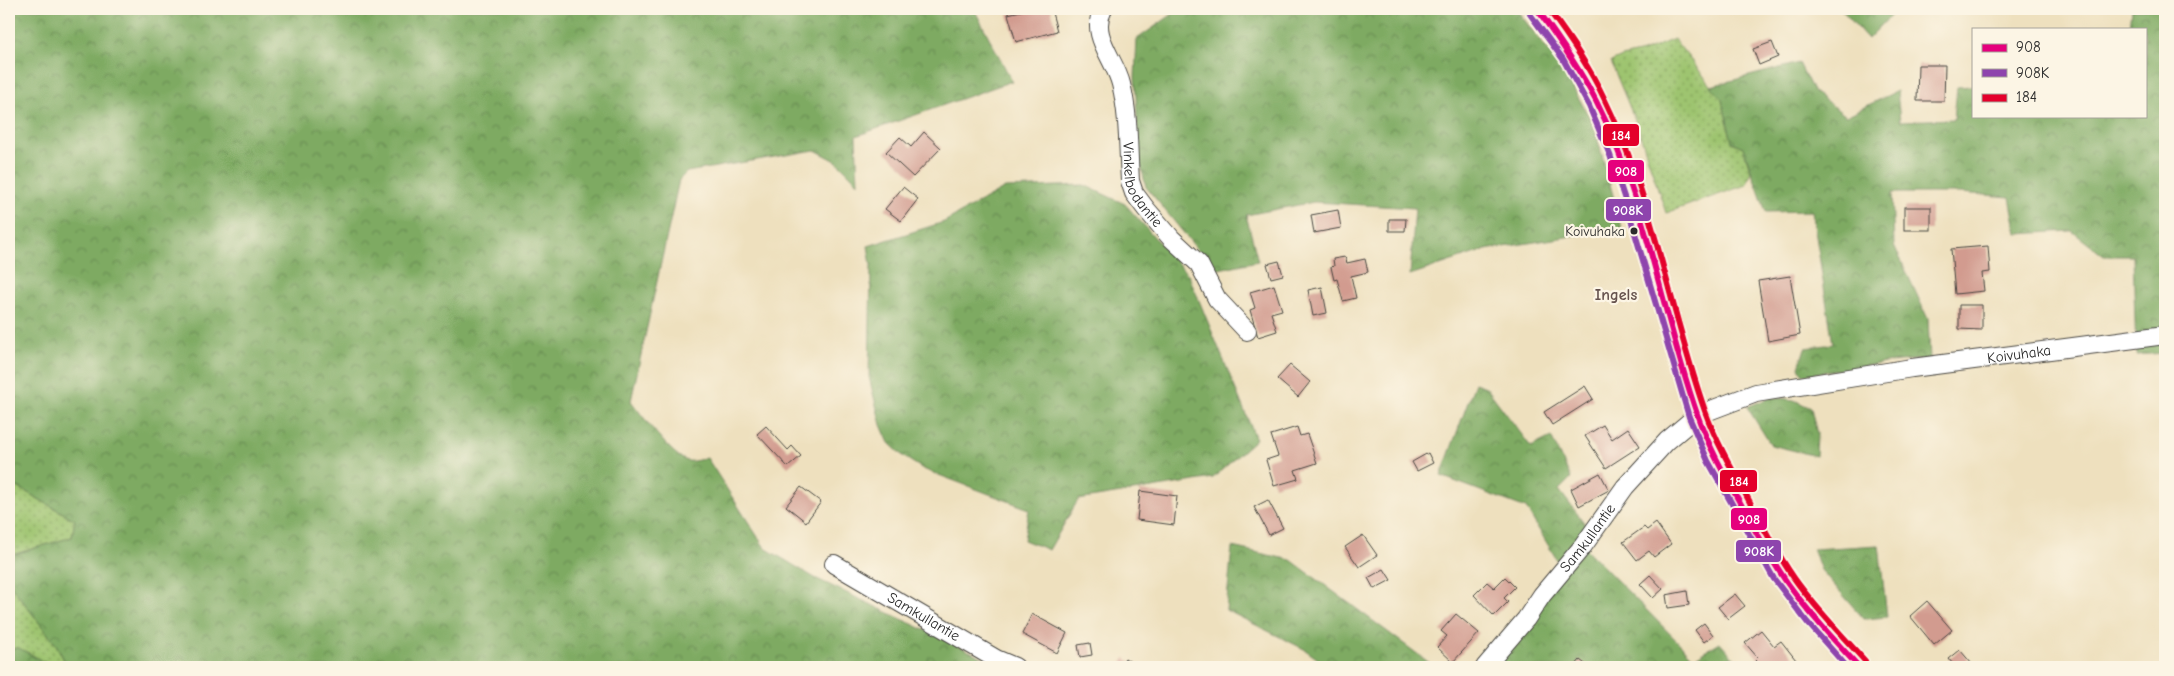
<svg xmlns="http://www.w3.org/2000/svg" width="2174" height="676" font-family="'Comic Neue',sans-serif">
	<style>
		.grass { fill: url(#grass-dots); stroke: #64784d }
		.forest { fill: url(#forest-crowns); stroke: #546a46 }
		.building { fill: #d29b8f }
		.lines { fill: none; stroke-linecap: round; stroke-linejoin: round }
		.minor-casing { stroke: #484641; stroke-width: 20 }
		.minor { stroke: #fff; stroke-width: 18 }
		.bus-1-casing { stroke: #fcf5e5; stroke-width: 10 }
		.bus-2-casing { stroke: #fcf5e5; stroke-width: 10 }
		.bus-3-casing { stroke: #fcf5e5; stroke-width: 10 }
		.bus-1 { stroke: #e5007d; stroke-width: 6 }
		.bus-2 { stroke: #8e44ad; stroke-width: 6 }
		.bus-3 { stroke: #e4002b; stroke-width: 6 }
		.bus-dot { fill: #2b2b2b; stroke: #fcf5e5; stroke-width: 2 }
		.labels { text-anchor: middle; stroke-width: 4.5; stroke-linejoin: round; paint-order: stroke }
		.bus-label { font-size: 14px; fill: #2b2b2b; stroke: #fcf5e5; text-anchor: end }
		.street-label { font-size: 15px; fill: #2b2b2b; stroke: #fcf5e5 }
		.neighbourhood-label { font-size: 16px; font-weight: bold; fill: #65524e; stroke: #fcf5e5 }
		.line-badge { stroke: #fcf5e5; stroke-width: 2 }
		.badge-label { font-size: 14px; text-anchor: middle; font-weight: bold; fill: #fff }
	</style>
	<defs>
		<pattern id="grass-dots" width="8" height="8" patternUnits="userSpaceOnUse" patternTransform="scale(1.25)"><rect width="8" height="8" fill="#9ec46f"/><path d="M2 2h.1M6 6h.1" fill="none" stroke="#819f5b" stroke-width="1.8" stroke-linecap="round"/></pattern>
		<pattern id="forest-crowns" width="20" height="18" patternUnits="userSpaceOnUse" patternTransform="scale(1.25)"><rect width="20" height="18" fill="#7eaa62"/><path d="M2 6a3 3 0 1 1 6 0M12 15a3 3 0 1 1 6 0" fill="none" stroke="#678b51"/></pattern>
	</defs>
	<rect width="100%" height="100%" fill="#fcf5e5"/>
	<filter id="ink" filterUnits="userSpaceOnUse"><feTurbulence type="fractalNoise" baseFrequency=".02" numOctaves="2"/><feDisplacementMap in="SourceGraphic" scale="10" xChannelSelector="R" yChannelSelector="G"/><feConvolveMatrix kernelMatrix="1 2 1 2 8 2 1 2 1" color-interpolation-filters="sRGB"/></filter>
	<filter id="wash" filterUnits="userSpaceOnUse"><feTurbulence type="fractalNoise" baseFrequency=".0096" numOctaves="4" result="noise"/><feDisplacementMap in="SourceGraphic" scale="20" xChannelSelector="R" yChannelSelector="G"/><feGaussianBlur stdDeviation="1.12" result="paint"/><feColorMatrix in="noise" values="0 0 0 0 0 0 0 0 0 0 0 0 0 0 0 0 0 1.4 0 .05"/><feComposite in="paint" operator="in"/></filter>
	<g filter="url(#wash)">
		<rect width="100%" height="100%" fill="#eee0be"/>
		<!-- grass -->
		<g class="grass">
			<path d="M1674,39L1722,99L1732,142L1743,147L1751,173L1746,185L1666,213L1637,125L1611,62L1622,57L1643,52Z"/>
			<path d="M9,482L75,520L72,537L12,555L9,570Z"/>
			<path d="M9,583L57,646L64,660L62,667C41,667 30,646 9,649Z"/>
		</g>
		<!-- forest -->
		<g class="forest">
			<path d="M9,9H974L1012,81L856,136L858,183L836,161L815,150L687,172L679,180L631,401C641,414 673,458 688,461C694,462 701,459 707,458L765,548L815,578L1003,667H62L64,660L57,646L9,583L12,555L72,537L75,520L9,482Z"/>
			<path d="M1341,9H1516L1564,71L1594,126L1622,228L1485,250L1410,275L1415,208L1314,202L1246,215L1258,261L1214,270L1146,187L1139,158L1135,77L1137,39L1177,11Z"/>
			<path d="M1841,9H1897L1868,39Z"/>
			<path d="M2132,9H2165V353L2136,355L2133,256H2104L2072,231L2017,234L2010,197L1960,193H1892L1894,245L1928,319L1930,359L1899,361L1803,375L1799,367L1805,348L1833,344L1812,211L1766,212L1743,147L1732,142L1722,99L1711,86L1799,63L1813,91L1846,116L1897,91L1900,121L1954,119L1957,87L1973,86V116H2145V29H2130Z"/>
			<path d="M1084,185L1125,204L1189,276L1256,439L1213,478L1078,500L1049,550L1024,540L1029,509L923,469L904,457L889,443L881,425L869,377L871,265L868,246L944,222L1005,188Z"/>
			<path d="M1475,383L1486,387L1531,447L1551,437L1571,478L1559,490L1592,533L1583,546L1694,658L1720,642L1742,667H1485L1563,570L1526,508L1441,476Z"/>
			<path d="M1772,397L1794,400L1811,408L1817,434L1816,456L1771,445L1747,407Z"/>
			<path d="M1879,545L1887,617L1864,619L1821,570L1813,549Z"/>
			<path d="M1232,547L1291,560L1435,667H1329L1304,649L1226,610Z"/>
			<path d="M19,648L53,667H9V649Z"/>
		</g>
		<g id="blocks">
			<!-- building -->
			<g class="building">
				<path d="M1029,9H1051L1057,31L1016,42L1008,14Z"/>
				<path d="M1772,42L1778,57L1759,65L1753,49Z"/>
				<path d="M1918,65H1945L1944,101H1917Z"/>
				<path d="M924,132L941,148L913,177L886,152L900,137L911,147Z"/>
				<path d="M903,187L918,199L901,221L885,209Z"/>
				<rect x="1904" y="207" width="27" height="23"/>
				<path d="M1338,210L1341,228L1314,233L1311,215Z"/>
				<path d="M1389,219H1406L1405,231H1389Z"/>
				<path d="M1988,246L1990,272L1982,273L1984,291L1955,294L1951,249Z"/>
				<path d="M1345,257L1347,263L1365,259L1368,272L1351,276L1356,298L1343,301L1337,279L1334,280L1331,267L1334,266L1333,259Z"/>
				<path d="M1279,261L1283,275L1271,278L1267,264Z"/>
				<path d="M1790,276L1800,335L1768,341L1758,281Z"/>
				<path d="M1274,285L1282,310L1271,313L1277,331L1258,337L1250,310L1255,308L1250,292Z"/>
				<path d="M1322,287L1327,313L1313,316L1308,290Z"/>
				<path d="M1959,305H1982V330L1959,329Z"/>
				<path d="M1290,365L1310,382L1298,397L1277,379Z"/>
				<path d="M1585,386L1593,399L1552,425L1544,412Z"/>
				<path d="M1603,425L1612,439L1628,428L1640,446L1606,468L1585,436Z"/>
				<path d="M766,426L788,450L792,446L801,456L788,467L757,434Z"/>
				<path d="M1297,427L1300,436L1307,434L1317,463L1295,470L1298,479L1274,486L1266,460L1278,456L1271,435Z"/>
				<path d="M1428,453L1433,463L1417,471L1412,462Z"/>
				<path d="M1600,473L1609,490L1579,506L1571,489Z"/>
				<path d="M801,487L821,502L806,522L786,506Z"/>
				<path d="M1140,491L1177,496L1174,525L1137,520Z"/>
				<path d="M1268,500L1283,528L1269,535L1254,507Z"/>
				<path d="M1656,523L1671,544L1654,557L1649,551L1637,560L1623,542L1644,527L1647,530Z"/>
				<path d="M1363,535L1377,555L1359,567L1345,547Z"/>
				<path d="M1384,569L1391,580L1374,589L1368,578Z"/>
				<path d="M1650,575L1663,589L1653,598L1640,584Z"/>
				<path d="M1505,577L1515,587L1504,598L1508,602L1494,616L1474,595L1487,582L1494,588Z"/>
				<path d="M1687,591L1689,605L1668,608L1666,595Z"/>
				<path d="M1735,594L1745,606L1728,619L1718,607Z"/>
				<path d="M1927,601L1952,630L1934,645L1910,616Z"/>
				<path d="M1032,614L1067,633L1057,653L1022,634Z"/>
				<path d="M1456,614L1479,633L1453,662L1437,647L1447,636L1441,631Z"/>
				<path d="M1704,623L1713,635L1704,642L1695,630Z"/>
				<path d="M1761,630L1774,646L1781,641L1796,660L1787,667H1760L1755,661L1758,658L1745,643Z"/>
				<path d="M1090,643L1092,655L1080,657L1078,645Z"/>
				<path d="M1960,650L1972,664L1968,667H1955L1949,659Z"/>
				<path d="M1125,658L1138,667H1119Z"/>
				<path d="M1580,660L1589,667H1574Z"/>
			</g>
		</g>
	</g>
	<g filter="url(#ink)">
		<use href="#blocks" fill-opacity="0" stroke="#484641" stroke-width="1"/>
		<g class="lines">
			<defs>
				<g id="minor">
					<path id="s1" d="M1103,9C1089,35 1115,59 1121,84C1129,115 1128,149 1130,181L1134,193L1146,209L1171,238L1199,264L1217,299L1247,331"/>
					<path d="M1537,9C1635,126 1649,274 1697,414C1708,443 1723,472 1738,499C1754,528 1769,557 1788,584C1809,613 1835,641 1859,667"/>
					<path id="s2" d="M834,564L996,659L1015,667"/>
					<path id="s3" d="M1485,667L1526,619L1542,595L1583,546L1625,487L1667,441L1698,415L1756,393L1912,368L2165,335"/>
				</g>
			</defs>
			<!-- minor casing -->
			<use href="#minor" class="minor-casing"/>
			<!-- minor -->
			<use href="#minor" class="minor"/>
			<defs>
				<path id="bus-1" d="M1537,9C1559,39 1579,68 1596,101C1646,199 1661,311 1697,414C1707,443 1723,472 1738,499C1754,528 1769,557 1788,584C1809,613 1834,640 1859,667"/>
				<path id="bus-2" d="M1530,14L1563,59L1589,106L1610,155L1627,206L1689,417L1708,461L1774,579L1807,622L1847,667"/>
				<path id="bus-3" d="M1548,9C1569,37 1589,66 1604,98C1653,197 1669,308 1705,411C1715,439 1730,466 1745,493C1760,521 1775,551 1794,578C1815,608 1841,634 1865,661"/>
			</defs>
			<!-- bus-1 casing -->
			<use href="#bus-1" class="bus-1-casing"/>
			<!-- bus-2 casing -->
			<use href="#bus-2" class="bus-2-casing"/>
			<!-- bus-3 casing -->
			<use href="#bus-3" class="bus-3-casing"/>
			<!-- bus-1 -->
			<use href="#bus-1" class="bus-1"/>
			<!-- bus-2 -->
			<use href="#bus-2" class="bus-2"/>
			<!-- bus-3 -->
			<use href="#bus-3" class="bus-3"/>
		</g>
	</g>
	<!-- markers -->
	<circle class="bus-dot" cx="1634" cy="231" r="4.5"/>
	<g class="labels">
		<!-- bus labels -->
		<g class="bus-label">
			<text x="1625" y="236">Koivuhaka</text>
		</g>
		<!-- street labels -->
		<g class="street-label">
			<text dy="5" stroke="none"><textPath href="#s1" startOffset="185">Vinkelbodantie</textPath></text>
			<text dy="5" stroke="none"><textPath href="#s3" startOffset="659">Koivuhaka</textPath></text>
			<text dy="5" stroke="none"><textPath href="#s3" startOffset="165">Samkullantie</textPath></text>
			<text dy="5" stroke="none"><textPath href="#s2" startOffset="104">Samkullantie</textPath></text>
		</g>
		<!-- neighbourhood labels -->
		<g class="neighbourhood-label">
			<text x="1616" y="300">Ingels</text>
		</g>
	</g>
	<g class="line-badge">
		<rect x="1602" y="123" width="38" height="24" rx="5" fill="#e4002b"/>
		<rect x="1607" y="159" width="38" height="24" rx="5" fill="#e5007d"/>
		<rect x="1605" y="198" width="47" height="24" rx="5" fill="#8e44ad"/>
		<rect x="1719" y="469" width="39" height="24" rx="5" fill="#e4002b"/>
		<rect x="1730" y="507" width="38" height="24" rx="5" fill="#e5007d"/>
		<rect x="1735" y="539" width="47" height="24" rx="5" fill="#8e44ad"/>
	</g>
	<g class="badge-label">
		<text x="1621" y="140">184</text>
		<text x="1626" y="176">908</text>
		<text x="1628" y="215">908K</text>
		<text x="1739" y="486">184</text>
		<text x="1749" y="524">908</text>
		<text x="1759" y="556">908K</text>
	</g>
	<!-- margin -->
	<rect width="2174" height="676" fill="none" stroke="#fcf5e5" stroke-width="30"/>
	<!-- legend -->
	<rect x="1972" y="28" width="175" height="90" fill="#fcf5e5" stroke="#a8a49b"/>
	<rect x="1982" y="44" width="25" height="8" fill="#e5007d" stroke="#a8a49b"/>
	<text x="2016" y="52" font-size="15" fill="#2b2b2b">908</text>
	<rect x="1982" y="69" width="25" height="8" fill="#8e44ad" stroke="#a8a49b"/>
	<text x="2016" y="78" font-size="15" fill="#2b2b2b">908K</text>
	<rect x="1982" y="94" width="25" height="8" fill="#e4002b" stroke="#a8a49b"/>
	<text x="2016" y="102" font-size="15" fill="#2b2b2b">184</text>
</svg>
